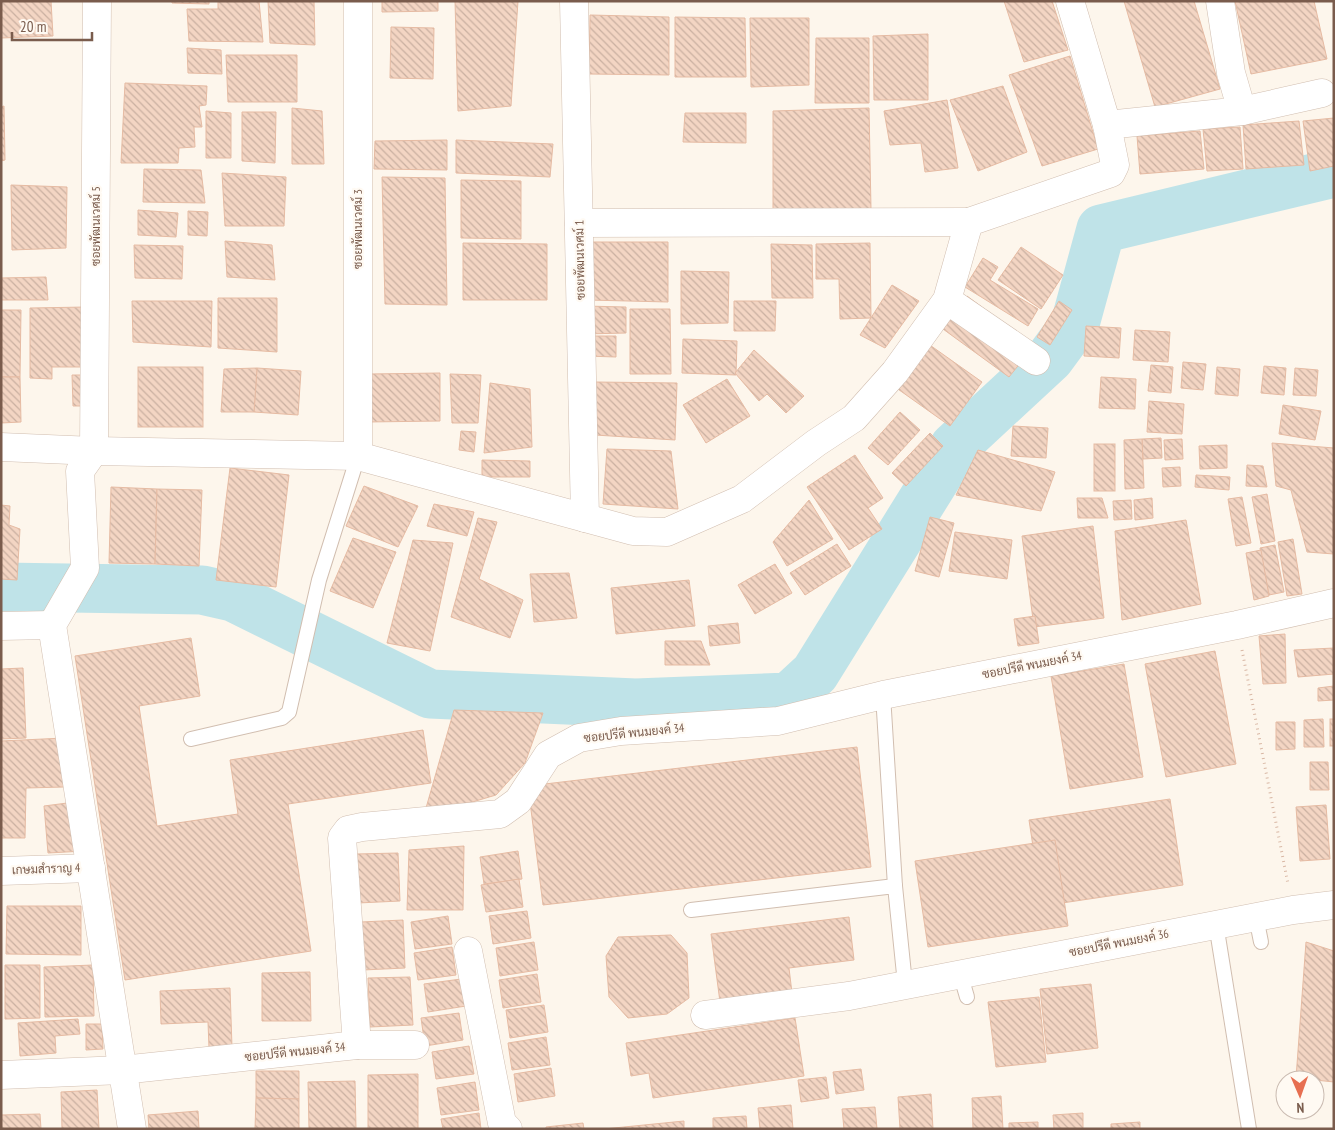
<svg xmlns="http://www.w3.org/2000/svg" width="1335" height="1130" font-family="'PT Sans Narrow',Sarabun,sans-serif">
	<style>
		.lines { fill: none; stroke-linecap: round; stroke-linejoin: round }
		.river { stroke: #bfe3e8; stroke-width: 49 }
		.building { fill: url(#building-back-hatch); stroke: #e6bba3 }
		.service-casing { stroke: #d1beb0; stroke-width: 16 }
		.minor-casing { stroke: #d1beb0; stroke-width: 29 }
		.path { stroke: #d9b8a5; stroke-width: 3; stroke-dasharray: 1 4; stroke-linecap: butt }
		.service { stroke: #fff; stroke-width: 14 }
		.minor { stroke: #fff; stroke-width: 28 }
		.labels { text-anchor: middle; stroke-width: 4.5; stroke-linejoin: round; paint-order: stroke }
		.street-label { font-size: 12px; fill: #7a5c4d; stroke: #fffaf3 }
	</style>
	<defs>
		<pattern id="building-back-hatch" width="6" height="6" patternUnits="userSpaceOnUse" patternTransform="scale(1.25)"><rect width="6" height="6" fill="#f3d5c3"/><path d="M-1 5l2 2M0 0l6 6M5-1l2 2" fill="none" stroke="#cab0a1"/></pattern>
	</defs>
	<rect width="100%" height="100%" fill="#fdf6ec"/>
	<g class="lines">
		<!-- river -->
		<path class="river" d="M1,587L202,590L233,597L430,694L636,703L789,697L815,673L943,467L954,447L1050,358L1075,324L1101,229L1334,173"/>
	</g>
	<!-- building -->
	<g class="building">
		<path d="M1,1H51L53,36L1,38Z"/>
		<path d="M172,1H209V4L172,3Z"/>
		<path d="M218,1H259L263,42L189,41L187,9H218Z"/>
		<path d="M268,1H314L315,45L270,43Z"/>
		<path d="M382,1H438V11L382,12Z"/>
		<path d="M455,1H518L511,106L458,111Z"/>
		<path d="M1004,1H1052L1068,50L1024,62Z"/>
		<path d="M1124,1H1194L1220,89L1155,107Z"/>
		<path d="M1235,1H1314L1327,59L1251,74Z"/>
		<path d="M590,15L669,17V75L589,74Z"/>
		<path d="M675,17L745,18L746,77H675Z"/>
		<path d="M750,18H809V85L751,87Z"/>
		<path d="M391,27L434,28L433,79L390,78Z"/>
		<path d="M928,34V100H874L873,36Z"/>
		<path d="M816,38H869V103H815Z"/>
		<path d="M187,48L221,50L222,74L188,73Z"/>
		<path d="M226,55H297V102H228Z"/>
		<path d="M1070,56L1098,149L1042,166L1009,75Z"/>
		<path d="M125,83L207,86L206,105L199,106L202,127H194L195,147L179,148L178,163H121Z"/>
		<path d="M1003,86L1027,152L978,171L950,100Z"/>
		<path d="M947,100L958,168L925,172L921,143L890,145L884,111Z"/>
		<path d="M4,106L5,160L1,161V107Z"/>
		<path d="M292,108L322,111L324,164H292Z"/>
		<path d="M869,108L871,209L773,210V111Z"/>
		<path d="M206,111L231,113V158H206Z"/>
		<path d="M242,112H276L275,163L242,161Z"/>
		<path d="M685,113H746V143L683,142Z"/>
		<path d="M1334,118V166L1310,171L1303,121Z"/>
		<path d="M1299,121L1304,165L1246,169L1243,125Z"/>
		<path d="M1240,127L1243,169L1207,171L1203,129Z"/>
		<path d="M1200,131L1204,169L1140,174L1137,136Z"/>
		<path d="M447,140V170L374,169L375,141Z"/>
		<path d="M456,140L553,144L550,177L456,173Z"/>
		<path d="M144,169L201,170L205,203L143,202Z"/>
		<path d="M222,173L286,177L284,226H225Z"/>
		<path d="M382,177L445,178L447,305L385,304Z"/>
		<path d="M461,180L521,181V239L461,238Z"/>
		<path d="M11,185L67,187L66,248L12,250Z"/>
		<path d="M138,210L178,213L176,237L138,235Z"/>
		<path d="M188,211L208,212L207,236L188,235Z"/>
		<path d="M225,241L272,245L275,280L227,277Z"/>
		<path d="M587,242H668V302L588,300Z"/>
		<path d="M463,243L547,244V300H463Z"/>
		<path d="M870,243L871,318L840,319L839,279H816V244Z"/>
		<path d="M771,244L812,245L813,298H772Z"/>
		<path d="M134,245L183,246L182,279L135,278Z"/>
		<path d="M1021,247L1063,275L1041,309L998,280Z"/>
		<path d="M983,258L998,267L990,280L1038,309L1028,326L965,287Z"/>
		<path d="M681,271L729,272L728,323L681,324Z"/>
		<path d="M46,277L48,300H1V278Z"/>
		<path d="M892,285L919,301L885,348L860,335Z"/>
		<path d="M967,296L1034,346L1009,377L943,329Z"/>
		<path d="M218,298H277V352L218,348Z"/>
		<path d="M132,301H212L211,347L133,342Z"/>
		<path d="M734,301H776L775,331H734Z"/>
		<path d="M1059,301L1072,310L1050,345L1037,337Z"/>
		<path d="M584,306L626,307V333L584,334Z"/>
		<path d="M86,307V367H52V379L30,378V308Z"/>
		<path d="M630,309H670L671,374H630Z"/>
		<path d="M1,310H21L20,377H1Z"/>
		<path d="M1086,326L1121,328L1119,358L1084,356Z"/>
		<path d="M1135,330L1170,332L1168,362L1133,360Z"/>
		<path d="M585,336H616V357L585,356Z"/>
		<path d="M683,339L737,341L736,375L682,373Z"/>
		<path d="M927,343L982,382L950,426L895,387Z"/>
		<path d="M754,350L804,396L786,413L767,394L759,401L735,373Z"/>
		<path d="M1183,362L1206,364L1203,390L1181,388Z"/>
		<path d="M1151,365L1173,367L1171,393L1148,391Z"/>
		<path d="M1264,366L1286,368L1284,395L1261,393Z"/>
		<rect x="138" y="367" width="65" height="60"/>
		<path d="M1217,367L1240,369L1238,396L1215,394Z"/>
		<path d="M257,368L301,371L298,415L254,412Z"/>
		<path d="M257,368L254,412H221L224,369Z"/>
		<path d="M1295,368L1318,370L1316,396L1293,395Z"/>
		<path d="M440,373V421L367,422L369,374Z"/>
		<path d="M450,374L481,375L478,423H452Z"/>
		<path d="M72,375H88L89,406H73Z"/>
		<path d="M1,377H20L21,422L1,423Z"/>
		<path d="M1101,377L1136,379L1135,409L1099,408Z"/>
		<path d="M727,379L750,416L706,443L683,405Z"/>
		<path d="M596,382L677,383L675,440L595,435Z"/>
		<path d="M490,383L530,389L532,447L484,453Z"/>
		<path d="M1149,401L1184,404L1182,434L1147,432Z"/>
		<path d="M1283,405L1321,411L1315,440L1279,434Z"/>
		<path d="M900,412L920,430L888,465L868,448Z"/>
		<path d="M1013,426L1048,428L1046,458L1011,456Z"/>
		<path d="M461,431L476,432L474,452L459,450Z"/>
		<path d="M930,433L943,446L906,486L892,473Z"/>
		<path d="M1161,438L1162,458L1143,459L1142,439Z"/>
		<path d="M1142,439L1144,488L1125,489L1124,440Z"/>
		<path d="M1182,439L1183,459L1165,460L1164,440Z"/>
		<path d="M1272,443L1334,448V554L1307,552L1291,490L1276,486Z"/>
		<rect x="1094" y="444" width="21" height="47"/>
		<path d="M1227,445V468L1200,469L1199,446Z"/>
		<path d="M607,449L671,451L678,509L603,504Z"/>
		<path d="M978,450L1055,472L1041,511L956,495Z"/>
		<path d="M855,455L883,498L868,508L882,529L849,550L807,487Z"/>
		<path d="M482,460L530,461V477H482Z"/>
		<path d="M1247,465L1263,466L1267,487L1246,486Z"/>
		<path d="M1180,467L1181,486L1163,487L1162,468Z"/>
		<path d="M230,468L289,475L276,587L216,580Z"/>
		<path d="M1196,475L1230,477L1229,490L1195,487Z"/>
		<path d="M364,486L418,506L398,547L346,526Z"/>
		<path d="M111,487L157,489L155,564L109,563Z"/>
		<path d="M157,489L202,490L199,566L155,564Z"/>
		<path d="M1267,494L1275,541L1261,544L1252,497Z"/>
		<path d="M1242,497L1251,543L1236,546L1228,499Z"/>
		<path d="M1077,498H1102L1108,518H1078Z"/>
		<path d="M1152,498L1153,518L1135,520L1134,500Z"/>
		<path d="M809,500L833,539L787,566L773,542Z"/>
		<path d="M1131,500L1132,519L1114,520L1113,501Z"/>
		<path d="M434,504L474,512L467,536L427,526Z"/>
		<path d="M1,505L10,506L9,525L20,529L17,580L1,579Z"/>
		<path d="M930,517L954,523L939,577L915,571Z"/>
		<path d="M478,518L497,522L479,579L523,600L510,638L451,617Z"/>
		<path d="M1186,520L1201,604L1122,620L1115,531Z"/>
		<path d="M1093,526L1104,618L1034,627L1022,536Z"/>
		<path d="M955,532L1012,540L1007,579L949,571Z"/>
		<path d="M353,538L396,552L373,608L330,591Z"/>
		<path d="M1293,539L1302,594L1287,596L1278,542Z"/>
		<path d="M413,540L453,543L430,651L387,643Z"/>
		<path d="M837,544L851,566L805,595L790,573Z"/>
		<path d="M1275,545L1284,592L1269,595L1260,548Z"/>
		<path d="M1261,550L1269,596L1254,600L1246,553Z"/>
		<path d="M775,564L792,593L755,614L738,585Z"/>
		<path d="M569,573L577,618L534,622L530,574Z"/>
		<path d="M689,580L695,626L616,634L611,588Z"/>
		<path d="M1035,616L1039,643L1018,646L1014,619Z"/>
		<path d="M738,623L740,643L710,646L708,626Z"/>
		<path d="M1285,634L1286,683L1263,684L1259,636Z"/>
		<path d="M191,638L200,696L139,706L157,826L238,814L230,760L423,730L431,783L288,804L311,951L125,980L75,656Z"/>
		<path d="M665,641H701L710,665H665Z"/>
		<path d="M1334,648V674L1298,677L1294,650Z"/>
		<path d="M1215,651L1236,764L1166,777L1145,664Z"/>
		<path d="M1124,664L1143,777L1070,789L1051,676Z"/>
		<path d="M23,668L26,738L1,739V669Z"/>
		<path d="M1334,686V700L1318,701V688Z"/>
		<path d="M454,710L543,713L525,763L496,795L469,803L426,808Z"/>
		<path d="M1323,719L1324,747H1304V720Z"/>
		<rect x="1330" y="719" width="4" height="27"/>
		<path d="M1276,722H1295V749L1276,750Z"/>
		<path d="M64,738V787L26,788L25,838H1V741Z"/>
		<path d="M857,747L871,867L543,905L528,786Z"/>
		<path d="M1310,762H1328L1329,790H1310Z"/>
		<path d="M1170,799L1183,885L1042,906L1029,820Z"/>
		<path d="M75,802L84,851L48,853L44,806Z"/>
		<path d="M1326,805L1330,859L1300,861L1296,807Z"/>
		<path d="M1055,840L1068,926L928,947L915,861Z"/>
		<path d="M464,846L463,910H407L409,850Z"/>
		<path d="M518,851L522,879L484,884L480,857Z"/>
		<path d="M398,853L400,901L358,903L356,854Z"/>
		<path d="M519,879L523,907L486,912L481,885Z"/>
		<path d="M7,906H81V955L6,954Z"/>
		<path d="M527,911L531,938L493,944L489,916Z"/>
		<path d="M448,916L452,944L415,949L411,922Z"/>
		<path d="M849,917L854,960L789,968L792,993L720,1002L711,934Z"/>
		<path d="M403,920L405,968L363,970L361,922Z"/>
		<path d="M671,935L687,953L689,998L667,1014L628,1018L609,997L606,956L618,937Z"/>
		<path d="M534,942L538,970L500,976L496,948Z"/>
		<path d="M1306,942L1334,951V1082L1296,1078Z"/>
		<path d="M452,947L456,975L418,980L414,953Z"/>
		<path d="M5,965H40V1018L5,1019Z"/>
		<path d="M93,965L94,1016L45,1017L44,967Z"/>
		<path d="M310,972L311,1021H262V973Z"/>
		<path d="M537,974L541,1002L503,1008L499,980Z"/>
		<path d="M410,977L413,1025L370,1027L368,978Z"/>
		<path d="M461,979L466,1006L428,1012L424,984Z"/>
		<path d="M1091,984L1098,1048L1047,1054L1040,989Z"/>
		<path d="M230,988L232,1047L209,1048L208,1022L161,1024L160,991Z"/>
		<path d="M1039,997L1046,1062L996,1067L988,1002Z"/>
		<path d="M544,1005L548,1032L510,1038L506,1010Z"/>
		<path d="M459,1013L463,1040L425,1046L421,1018Z"/>
		<path d="M795,1018L804,1076L653,1098L649,1073L631,1076L626,1043Z"/>
		<path d="M78,1019L80,1034L55,1036L56,1053L20,1056L18,1023Z"/>
		<path d="M86,1024H102L103,1049L86,1050Z"/>
		<path d="M546,1037L550,1065L512,1070L508,1043Z"/>
		<path d="M469,1046L474,1074L436,1079L432,1052Z"/>
		<path d="M551,1068L555,1096L518,1102L514,1074Z"/>
		<path d="M861,1069L864,1090L836,1094L833,1072Z"/>
		<path d="M256,1071H299V1099L256,1098Z"/>
		<path d="M418,1074V1129H368V1075Z"/>
		<path d="M826,1077L829,1098L801,1102L798,1080Z"/>
		<path d="M355,1081L356,1129H309L308,1082Z"/>
		<path d="M475,1082L479,1110L441,1115L437,1088Z"/>
		<path d="M97,1090L99,1129H62L61,1092Z"/>
		<path d="M931,1094L933,1129H900L898,1097Z"/>
		<path d="M1001,1096L1003,1129H973L972,1098Z"/>
		<path d="M256,1098L299,1099V1129H255Z"/>
		<path d="M791,1105L793,1129H760L758,1108Z"/>
		<path d="M875,1107L877,1129H844L842,1109Z"/>
		<path d="M198,1111L199,1129H149L148,1115Z"/>
		<path d="M479,1113L481,1129H443L441,1119Z"/>
		<path d="M1083,1113V1129H1054L1053,1115Z"/>
		<path d="M40,1114L41,1129H1V1115Z"/>
		<path d="M746,1116L747,1129H713V1118Z"/>
		<path d="M684,1121V1129H604Z"/>
		<path d="M1038,1122V1129H1009V1123Z"/>
		<path d="M1140,1122V1129H1111V1124Z"/>
		<path d="M583,1123L584,1129H546V1127Z"/>
	</g>
	<g class="lines">
		<defs>
			<g id="service">
				<path d="M883,695L895,886"/>
				<path d="M191,739L282,718L289,712L319,580L358,456"/>
				<path d="M691,910L895,886L905,984"/>
				<path d="M1256,917L1261,942"/>
				<path d="M1216,924L1249,1129"/>
				<path d="M960,973L967,997"/>
			</g>
			<g id="minor">
				<path d="M97,1L94,451L80,471L85,568L52,625L132,1129"/>
				<path d="M358,1V456"/>
				<path d="M574,1L585,518"/>
				<path d="M1242,111L1322,93"/>
				<path d="M1107,125L1242,111L1231,73L1220,1"/>
				<path d="M579,223L969,222"/>
				<path d="M947,300L1036,361"/>
				<path d="M1,447L94,451L358,456L633,531L667,532L742,499L816,443L854,418L895,372L947,300L969,222L1111,173L1115,165L1107,125L1070,1"/>
				<path d="M1,626L52,625"/>
				<path d="M1,871L91,868"/>
				<path d="M468,951L502,1123L508,1129"/>
				<path d="M705,1015L849,996L1293,910L1334,905"/>
				<path d="M357,1045H415"/>
				<path d="M1,1075L122,1070L357,1045L342,838L348,830L362,827L500,814L518,801L548,755L579,738L621,731L778,721L883,695L1237,625L1334,603"/>
			</g>
		</defs>
		<!-- service casing -->
		<use href="#service" class="service-casing"/>
		<!-- minor casing -->
		<use href="#minor" class="minor-casing"/>
		<!-- path -->
		<path class="path" d="M1242,650L1288,884"/>
		<!-- service -->
		<use href="#service" class="service"/>
		<!-- minor -->
		<use href="#minor" class="minor"/>
	</g>
	<g class="labels">
		<!-- street labels -->
		<g class="street-label">
			<text transform="translate(96 226) rotate(-90)" y="4">ซอยพัฒนเวศม์ 5</text>
			<text transform="translate(358 229) rotate(-90)" y="4">ซอยพัฒนเวศม์ 3</text>
			<text transform="translate(580 260) rotate(-91)" y="4">ซอยพัฒนเวศม์ 1</text>
			<text transform="translate(1032 665) rotate(-11)" y="4">ซอยปรีดี พนมยงค์ 34</text>
			<text transform="translate(634 733) rotate(-6)" y="4">ซอยปรีดี พนมยงค์ 34</text>
			<text transform="translate(46 869) rotate(-2)" y="4">เกษมสำราญ 4</text>
			<text transform="translate(1119 943) rotate(-11)" y="4">ซอยปรีดี พนมยงค์ 36</text>
			<text transform="translate(295 1052) rotate(-6)" y="4">ซอยปรีดี พนมยงค์ 34</text>
		</g>
	</g>
	<!-- border -->
	<rect width="1335" height="1130" fill="none" stroke="#7a5c4d" stroke-width="5"/>
	<!-- north arrow -->
	<g transform="translate(1300 1095) rotate(178)"><circle r="24" fill="#fffaf3" stroke="#cabbb1"/>
	<path d="M0-4L9 19L0 12L-9 19Z" fill="#e76f51"/>
	<text y="-8" font-size="14" font-weight="bold" text-anchor="middle" fill="#7a5c4d">N</text>
	</g>
	<!-- scale -->
	<path d="M12 32v8h80v-8" fill="none" stroke="#7a5c4d" stroke-width="2.5"/>
	<text x="20" y="32" font-size="15" fill="#7a5c4d" stroke="#fffaf3" stroke-width="4" paint-order="stroke">20 m</text>
</svg>
